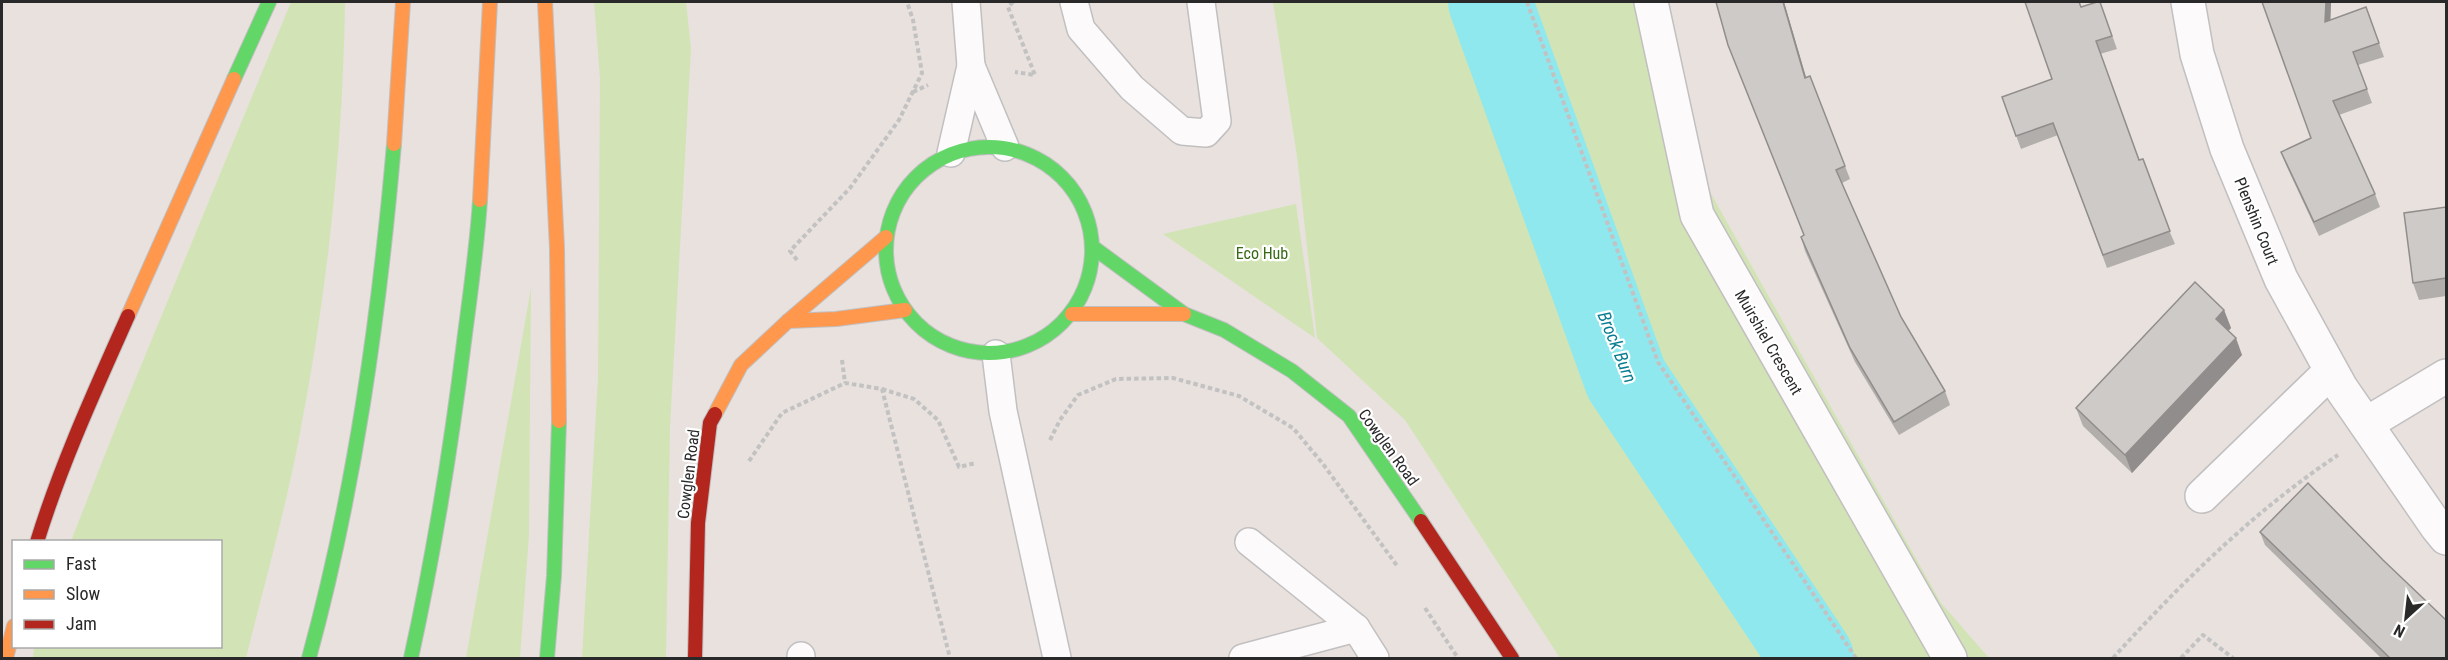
<svg xmlns="http://www.w3.org/2000/svg" width="2448" height="660" font-family="'Roboto Condensed',sans-serif">
	<style>
		.green { fill: #d2e4b5 }
		.lines { fill: none; stroke-linecap: round; stroke-linejoin: round }
		.river { stroke: #8ee8ed; stroke-width: 84 }
		.lane-casing { stroke: #c1bfc0; stroke-width: 30 }
		.street-casing { stroke: #c1bfc0; stroke-width: 36 }
		.fast-casing { stroke: #c1bfc0; stroke-width: 16 }
		.slow-casing { stroke: #c1bfc0; stroke-width: 16 }
		.jam-casing { stroke: #c1bfc0; stroke-width: 16 }
		.path { stroke: #c3c2c2; stroke-width: 4; stroke-dasharray: 4.5 3; stroke-linecap: butt }
		.lane { stroke: #fcfafa; stroke-width: 27 }
		.street { stroke: #fcfafa; stroke-width: 33 }
		.fast { stroke: #63d668; stroke-width: 14 }
		.slow { stroke: #ff974d; stroke-width: 14 }
		.jam { stroke: #b3261e; stroke-width: 14 }
		.wall { fill: #b1aeac }
		.shaded-wall { fill: #908d8c }
		.building { fill: #cecac8; stroke: #908d8c; stroke-width: 1.5 }
		.labels { text-anchor: middle; stroke-width: 4.5; stroke-linejoin: round; paint-order: stroke }
		.street-label { font-size: 16px; fill: #292929; stroke: #fff }
		.park-label { font-size: 16px; fill: #386916; stroke: #fff }
		.water-label { font-size: 18px; font-style: italic; fill: #087d91; stroke: #fff }
	</style>
	<rect width="100%" height="100%" fill="#e8e1de"/>
	<!-- green -->
	<g class="green">
		<path d="M291,2H345C343,148 327,294 299,438C285,512 264,585 246,658H33L34,647L220,646V542L71,541L119,419Z"/>
		<path d="M594,2H686L691,48L670,427L666,658H582L598,377L600,78Z"/>
		<path d="M1273,2H1652L1705,183L1941,603L1989,658H1560L1405,420L1317,338L1297,156Z"/>
		<path d="M1296,204L1315,338L1163,234Z"/>
		<path d="M531,288L529,535L520,658H466Z"/>
	</g>
	<g class="lines">
		<!-- river -->
		<path class="river" d="M1490,2L1626,379L1812,658"/>
		<defs>
			<g id="lane">
				<path d="M1074,2L1081,29L1132,88L1182,131L1206,133L1217,121L1201,2"/>
				<path d="M971,66L1005,147"/>
				<path d="M951,153L971,66L966,2"/>
				<path d="M996,354L1003,411L1057,658"/>
				<path d="M1249,542L1356,628L1375,658"/>
				<path d="M801,658V656"/>
				<path d="M1243,658L1356,628"/>
			</g>
			<g id="street">
				<path d="M1651,2L1697,215L1950,658"/>
				<path d="M2188,2L2197,54L2227,149L2281,279L2341,388L2437,527L2446,538"/>
				<path d="M2366,424L2446,376"/>
				<path d="M2202,496L2331,371"/>
			</g>
			<g id="fast">
				<path d="M234,79L269,2"/>
				<circle cx="989" cy="250" r="103"/>
				<path d="M1094,248L1184,314L1224,330L1292,371L1349,416L1421,521"/>
				<path d="M309,658C355,490 379,317 394,144"/>
				<path d="M411,658C434,553 451,448 464,342C470,295 477,248 480,200"/>
				<path d="M547,658L554,576L559,421"/>
			</g>
			<g id="slow">
				<path d="M545,2L557,248L559,421"/>
				<path d="M394,144L403,2"/>
				<path d="M480,200L490,2"/>
				<path d="M1072,314H1184"/>
				<path d="M128,316L234,79"/>
				<path d="M788,321L836,319L905,310"/>
				<path d="M715,414L741,365L788,321L886,237"/>
				<path d="M6,658L14,626"/>
			</g>
			<g id="jam">
				<path d="M1421,521L1512,658"/>
				<path d="M37,542C61,464 95,390 128,316"/>
				<path d="M695,658L698,523L710,423L715,414"/>
			</g>
		</defs>
		<!-- lane casing -->
		<use href="#lane" class="lane-casing"/>
		<!-- street casing -->
		<use href="#street" class="street-casing"/>
		<!-- fast casing -->
		<use href="#fast" class="fast-casing"/>
		<!-- slow casing -->
		<use href="#slow" class="slow-casing"/>
		<!-- jam casing -->
		<use href="#jam" class="jam-casing"/>
		<!-- path -->
		<g class="path">
			<path d="M1013,2L1008,7L1035,75L1015,72"/>
			<path d="M1527,2L1658,362L1856,658"/>
			<path d="M913,92L928,85"/>
			<path d="M797,260L790,251L850,188L899,120L922,73L913,20L907,2"/>
			<path d="M842,360L845,383"/>
			<path d="M882,389L914,399L938,420L959,467L976,463"/>
			<path d="M1050,440L1060,420L1078,395L1116,379L1173,378L1239,396L1293,428L1323,464L1398,567"/>
			<path d="M749,461L782,413L845,383L882,389L950,658"/>
			<path d="M1425,608L1458,658"/>
			<path d="M2113,658C2181,583 2254,511 2338,455"/>
			<path d="M2181,658L2203,635L2233,658"/>
		</g>
		<!-- lane -->
		<use href="#lane" class="lane"/>
		<!-- street -->
		<use href="#street" class="street"/>
		<!-- fast -->
		<use href="#fast" class="fast"/>
		<!-- slow -->
		<use href="#slow" class="slow"/>
		<!-- jam -->
		<use href="#jam" class="jam"/>
	</g>
	<!-- wall -->
	<g class="wall">
		<path d="M1784,2L1806,77L1845,166L1850,179L1842,183L1901,317L1945,391L1950,405L1899,435L1855,362L1805,251L1801,237L1804,236Z"/>
		<path d="M2100,2L2117,49L2100,54L2139,160L2175,244L2107,268L2058,135L2021,149L2002,97L2052,79L2081,7Z"/>
		<path d="M2262,2H2331L2330,20L2366,7L2384,57L2358,65L2372,103L2339,115L2375,194L2380,207L2319,236L2286,165L2281,152L2311,138Z"/>
		<path d="M2446,207V296L2419,300L2413,283Z"/>
		<path d="M2224,310L2231,328L2228,331L2242,355L2132,473L2083,426L2076,408Z"/>
		<path d="M2260,532L2383,560L2446,658H2381L2265,545Z"/>
	</g>
	<!-- shaded-wall -->
	<g class="shaded-wall">
		<path d="M1783,2H1784L1810,91L1805,78Z"/>
		<path d="M2326,2H2331L2330,35L2325,22Z"/>
		<path d="M2224,310L2231,328L2223,337L2216,319Z"/>
		<path d="M2236,338L2242,355L2132,473L2125,455Z"/>
	</g>
	<!-- building -->
	<g class="building">
		<path d="M1716,2H1783L1805,78L1810,76L1845,166L1836,170L1901,317L1945,391L1894,422L1850,348L1801,237L1804,235L1728,45Z"/>
		<path d="M2025,2H2079L2081,7L2097,2H2100L2112,36L2096,41L2139,160L2143,159L2170,231L2103,255L2053,123L2016,136L2002,97L2052,79Z"/>
		<path d="M2262,2H2326L2325,22L2366,7L2379,43L2353,52L2367,89L2333,101L2375,194L2314,222L2281,152L2311,138Z"/>
		<path d="M2446,207V278L2413,283L2404,213Z"/>
		<path d="M2195,282L2224,310L2216,319L2236,338L2125,455L2076,408Z"/>
		<path d="M2308,483L2383,560L2446,620V658H2390L2260,532Z"/>
	</g>
	<g class="labels">
		<!-- street labels -->
		<g class="street-label">
			<text transform="translate(2257 221) rotate(68)" y="6">Plenshin Court</text>
			<text transform="translate(1769 342) rotate(60)" y="6">Muirshiel Crescent</text>
			<text transform="translate(1389 447) rotate(54)" y="6">Cowglen Road</text>
			<text transform="translate(688 474) rotate(-83)" y="6">Cowglen Road</text>
		</g>
		<!-- park labels -->
		<g class="park-label">
			<text x="1262" y="259">Eco Hub</text>
		</g>
		<!-- water labels -->
		<g class="water-label">
			<text transform="translate(1617 347) rotate(68)" y="6">Brock Burn</text>
		</g>
	</g>
	<!-- border -->
	<rect width="2448" height="660" fill="none" stroke="#292929" stroke-width="6"/>
	<!-- legend -->
	<rect x="12" y="540" width="210" height="108" fill="#ffffff" stroke="#a9a9a9" stroke-width="1.5"/>
	<rect x="24" y="560" width="30" height="9" fill="#63d668" stroke="#a9a9a9" stroke-width="1.5"/>
	<text x="66" y="570" font-size="18" fill="#292929">Fast</text>
	<rect x="24" y="590" width="30" height="9" fill="#ff974d" stroke="#a9a9a9" stroke-width="1.5"/>
	<text x="66" y="600" font-size="18" fill="#292929">Slow</text>
	<rect x="24" y="620" width="30" height="9" fill="#b3261e" stroke="#a9a9a9" stroke-width="1.5"/>
	<text x="66" y="630" font-size="18" fill="#292929">Jam</text>
	<!-- north arrow -->
	<g transform="translate(2406 618) rotate(207)" stroke="#ffffff" stroke-width="4.5" paint-order="stroke">
	<path d="M0-4.5L10 22L0 15L-10 22Z" fill="#292929"/>
	<text y="-9" font-size="16" font-weight="bold" text-anchor="middle" fill="#292929">N</text>
	</g>
</svg>
